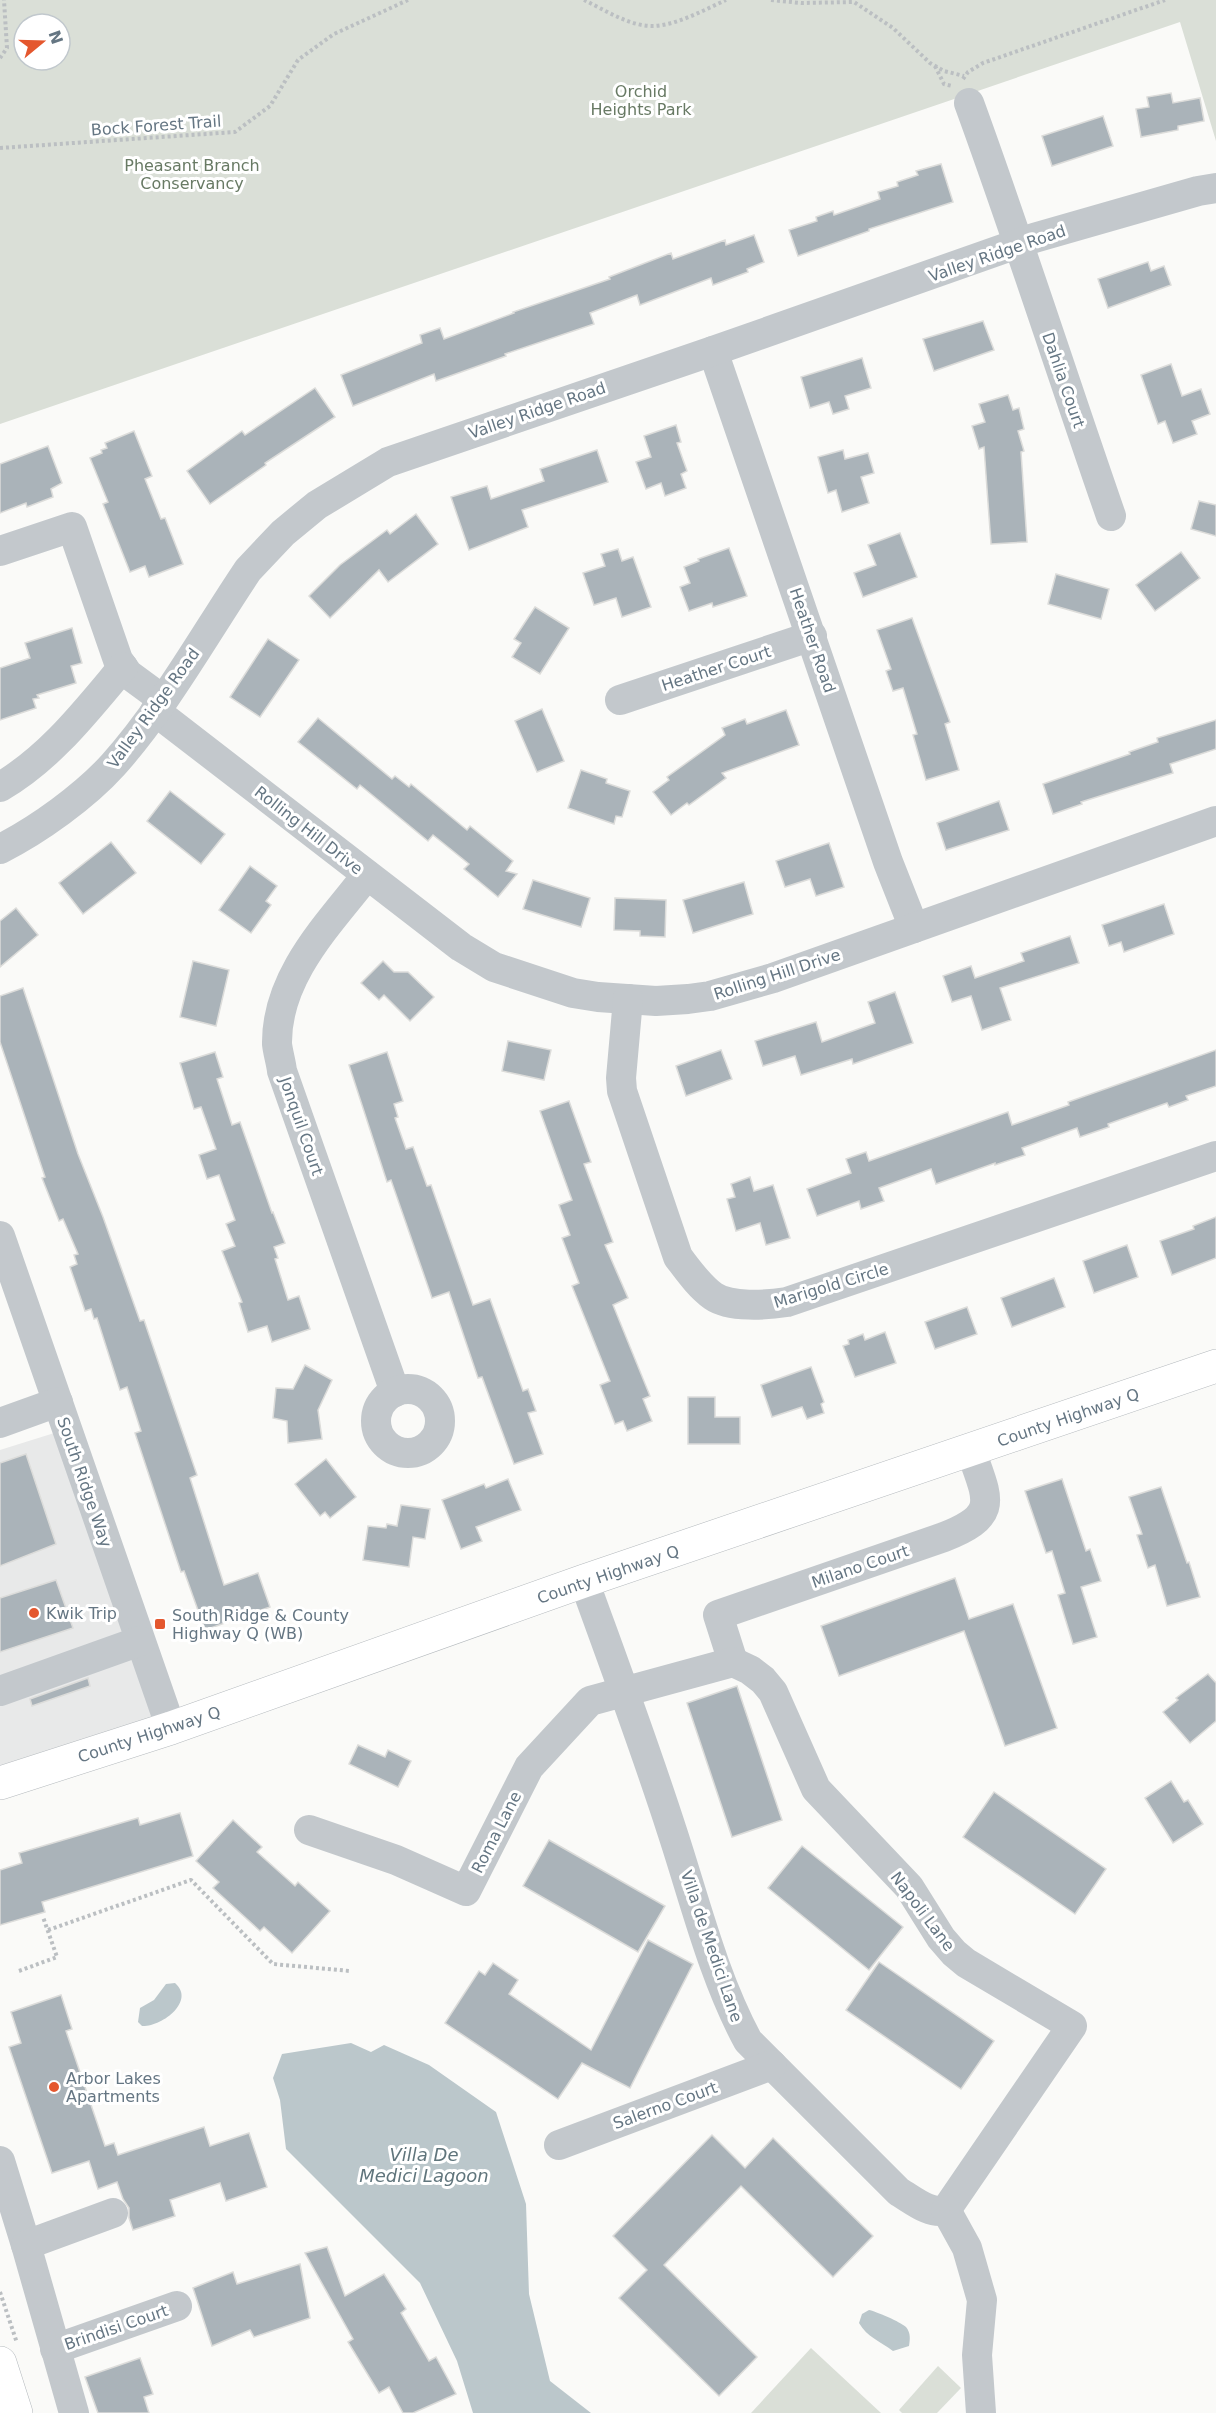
<svg xmlns="http://www.w3.org/2000/svg" width="1216" height="2413" font-family="'DejaVu Sans',sans-serif">
	<style>
		.built { fill: #e8e9e9 }
		.green { fill: #dadfd7; fill-rule: evenodd }
		.water { fill: #bbc7cb }
		.building { fill: #aab3b9; stroke: #dcdcda; stroke-width: 1.5 }
		.lines { fill: none; stroke-linecap: round; stroke-linejoin: round }
		.major-casing { stroke: #b5babe; stroke-width: 34 }
		.path { stroke: #bbbfc2; stroke-width: 4; stroke-dasharray: 3 3; stroke-linecap: butt }
		.minor { stroke: #c3c8cc; stroke-width: 30 }
		.major { stroke: #fff; stroke-width: 33 }
		.poi-dot { fill: #e4572e; stroke: #fff; stroke-width: 2 }
		.labels { text-anchor: middle; stroke-width: 6; stroke-linejoin: round; paint-order: stroke }
		.park-label { font-size: 16px; fill: #687a64; stroke: #fff }
		.street-label { font-size: 16px; fill: #657683; stroke: #fff }
		.poi-label { font-size: 16px; fill: #657683; stroke: #fff; text-anchor: start }
		.water-label { font-size: 18px; font-style: italic; fill: #60757c; stroke: #fff }
	</style>
	<rect width="100%" height="100%" fill="#fafaf8"/>
	<!-- built -->
	<path class="built" d="M67,1429L171,1728L0,1783V1450Z"/>
	<!-- green -->
	<g class="green">
		<path d="M0,0H1216V141L1180,22L0,424ZM24,24H60V60H24Z"/>
		<path d="M811,2348L881,2413H751Z"/>
		<path d="M938,2366L961,2388L937,2413H902L899,2410Z"/>
	</g>
	<!-- water -->
	<g class="water">
		<path d="M175,1983C196,2001 162,2027 142,2026L138,2022L140,2008L154,2000L166,1984Z"/>
		<path d="M351,2043L371,2052L384,2045L429,2065L496,2112L526,2204L529,2294L550,2381L591,2413H473L457,2361L420,2283L286,2149L280,2100L273,2078L282,2054Z"/>
		<path d="M869,2310C875,2311 901,2322 906,2327C911,2333 910,2340 909,2346L893,2351C880,2341 867,2337 859,2323L862,2314Z"/>
	</g>
	<!-- building -->
	<g class="building">
		<path d="M1171,93L1173,103L1200,98L1204,121L1178,126V130L1141,137L1136,109L1149,107L1147,97Z"/>
		<path d="M1103,116L1113,146L1052,166L1042,136Z"/>
		<path d="M941,164L953,202L869,229V231L798,256L789,230L817,221L816,217L833,211L834,215L880,199L878,192L898,186L897,182L918,175L916,171Z"/>
		<path d="M754,235L764,262L747,269L748,272L713,285L711,278L640,305L637,295L590,313L594,324L505,354L506,356L436,381L434,374L353,406L341,375L422,343L420,335L440,328L444,339L514,313L513,312L610,279L609,277L671,253L673,259L725,240L726,245Z"/>
		<path d="M1148,262L1151,271L1164,266L1171,285L1108,308L1098,279Z"/>
		<path d="M983,321L994,350L934,371L923,339Z"/>
		<path d="M862,358L871,388L845,396L849,409L833,414L829,402L810,408L801,377Z"/>
		<path d="M1171,364L1182,396L1201,389L1210,414L1192,421L1197,434L1173,443L1165,421L1158,424L1141,375Z"/>
		<path d="M315,388L335,417L265,463L266,465L210,504L187,471L242,431L245,435Z"/>
		<path d="M1008,395L1013,410L1019,408L1024,429L1018,431L1024,451L1021,452L1027,542L991,544L984,447L979,449L972,426L985,422L979,404Z"/>
		<path d="M676,425L681,442L677,443L687,471L681,474L686,488L665,496L661,483L646,489L636,462L651,457L644,436Z"/>
		<path d="M134,431L152,476L145,479L161,519L165,518L183,564L149,577L145,566L130,572L103,504L108,502L90,458L102,453L101,450L107,448L105,443Z"/>
		<path d="M48,446L62,483L51,489L53,497L27,507L26,503L0,513V464Z"/>
		<path d="M597,450L608,482L522,510L528,527L469,550L451,497L487,486L491,499L544,481L540,469Z"/>
		<path d="M843,450L845,459L868,453L874,473L861,477L869,503L842,512L836,490L828,493L818,457Z"/>
		<path d="M1199,501L1216,505V536L1191,529Z"/>
		<path d="M416,514L438,544L388,582L379,570L330,618L309,596L340,565L387,530L390,534Z"/>
		<path d="M900,533L917,577L863,597L854,573L876,565L868,545Z"/>
		<path d="M729,548L747,596L713,607L712,603L689,611L680,587L690,583L684,567L699,561L698,559Z"/>
		<path d="M618,549L622,561L633,557L651,607L622,617L616,598L594,605L583,573L605,566L601,554Z"/>
		<path d="M1181,552L1200,578L1155,611L1136,585Z"/>
		<path d="M1056,574L1109,589L1101,619L1048,604Z"/>
		<path d="M535,607L569,628L540,674L512,657L521,643L514,639Z"/>
		<path d="M912,618L950,722L945,724L959,770L926,780L913,735L917,734L903,688L893,691L886,671L891,669L877,630Z"/>
		<path d="M72,628L82,663L71,666L76,683L37,695L39,698L33,699L36,708L0,720V668L30,658L25,643Z"/>
		<path d="M268,639L299,660L260,717L230,697Z"/>
		<path d="M542,709L564,761L537,772L515,721Z"/>
		<path d="M786,710L799,745L722,773L726,778L689,805L687,803L671,815L653,792L669,780L667,777L725,735L722,728L745,719L747,724Z"/>
		<path d="M318,718L392,779L395,776L409,787L411,784L467,830L470,826L513,861L506,871L517,874L498,897L464,869L469,864L433,835L428,841L360,785L357,789L298,742Z"/>
		<path d="M1216,720V749L1170,764L1173,773L1081,802L1082,804L1053,814L1043,784L1130,754L1129,752L1158,742L1157,738Z"/>
		<path d="M581,770L607,779L606,783L630,791L622,817L616,816L614,824L568,808Z"/>
		<path d="M170,791L225,834L201,864L147,821Z"/>
		<path d="M999,801L1009,830L946,850L937,823Z"/>
		<path d="M111,842L136,873L83,914L59,883Z"/>
		<path d="M829,843L844,887L816,896L810,879L785,887L776,861Z"/>
		<path d="M250,866L277,886L266,901L271,905L251,933L219,910Z"/>
		<path d="M533,880L590,898L581,927L523,909Z"/>
		<path d="M744,882L753,914L693,933L683,900Z"/>
		<path d="M615,898L666,900L665,937L640,936V931L614,930Z"/>
		<path d="M1164,904L1174,934L1124,952L1121,942L1109,946L1102,925Z"/>
		<path d="M16,908L38,935L0,967V921Z"/>
		<path d="M1070,936L1079,963L1000,988L1011,1020L982,1030L971,996L952,1002L943,976L971,966L975,978L1024,961L1021,953Z"/>
		<path d="M193,961L229,970L216,1026L180,1017Z"/>
		<path d="M383,961L394,972H408L434,997L410,1021L384,995L379,1000L361,983Z"/>
		<path d="M23,988L78,1154L103,1217L140,1321L144,1320L197,1475L190,1478L224,1585L258,1573L270,1607L205,1630L184,1571L181,1572L135,1433L141,1431L127,1387L120,1390L97,1318L94,1319L91,1309L85,1311L70,1267L77,1264L74,1255L78,1254L63,1219L59,1221L42,1178L45,1177L0,1042V996Z"/>
		<path d="M895,992L913,1043L853,1064L852,1059L801,1075L795,1056L763,1066L755,1041L816,1022L822,1042L875,1023L868,1002Z"/>
		<path d="M508,1041L551,1050L544,1080L502,1071Z"/>
		<path d="M721,1050L732,1079L686,1096L676,1066Z"/>
		<path d="M1216,1050V1086L1186,1096L1188,1100L1169,1107L1167,1103L1108,1124L1109,1127L1080,1137L1077,1128L1022,1148L1025,1155L995,1165V1163L936,1184L931,1169L879,1188L884,1201L861,1209L859,1201L817,1216L807,1189L851,1173L846,1159L866,1152L869,1161L1008,1112L1012,1125L1069,1105L1068,1102Z"/>
		<path d="M215,1052L223,1077L217,1079L232,1125L240,1122L272,1213L273,1212L285,1243L274,1247L278,1258L275,1259L288,1300L299,1296L310,1329L272,1342L267,1326L248,1332L239,1303L242,1302L222,1251L235,1246L226,1224L235,1220L219,1175L207,1179L199,1155L216,1149L201,1107L194,1109L180,1063Z"/>
		<path d="M387,1052L403,1101L394,1104L398,1117L395,1118L406,1149L413,1147L427,1186L431,1185L473,1305L490,1299L523,1391L528,1389L536,1411L528,1413L543,1454L514,1464L482,1377L478,1378L449,1292L432,1298L391,1180L387,1182L349,1065Z"/>
		<path d="M569,1101L591,1162L584,1164L613,1242L605,1245L628,1298L613,1305L650,1396L643,1399L652,1421L627,1431L623,1421L615,1424L600,1385L610,1381L572,1286L579,1283L562,1238L570,1235L559,1205L572,1200L540,1111Z"/>
		<path d="M750,1177L754,1191L773,1185L790,1238L766,1245L760,1223L736,1231L727,1199L735,1197L731,1184Z"/>
		<path d="M1216,1217V1258L1172,1275L1160,1241L1194,1229L1193,1226Z"/>
		<path d="M1127,1245L1138,1277L1094,1293L1083,1261Z"/>
		<path d="M1054,1278L1065,1307L1012,1327L1001,1298Z"/>
		<path d="M967,1307L977,1334L935,1349L925,1322Z"/>
		<path d="M885,1332L896,1363L855,1377L843,1346L849,1344L848,1340L863,1334L865,1340Z"/>
		<path d="M305,1365L332,1380L318,1410L322,1439L288,1443L287,1421L273,1418L276,1388L293,1389Z"/>
		<path d="M811,1367L824,1402L821,1404L824,1413L807,1419L802,1407L772,1417L761,1385Z"/>
		<path d="M688,1397H715V1417H740V1444H688Z"/>
		<path d="M26,1454L56,1544L0,1566V1463Z"/>
		<path d="M326,1459L356,1497L330,1518L325,1512L320,1516L295,1484Z"/>
		<path d="M508,1479L521,1510L476,1527L482,1541L461,1549L442,1500L484,1484L486,1488Z"/>
		<path d="M1062,1479L1086,1551L1090,1549L1101,1581L1081,1587L1097,1637L1073,1644L1058,1595L1065,1593L1052,1551L1046,1553L1025,1491Z"/>
		<path d="M1161,1487L1187,1563L1189,1562L1200,1597L1167,1606L1155,1565L1148,1568L1137,1535L1142,1534L1129,1497Z"/>
		<path d="M401,1505L430,1509L425,1539L413,1537L409,1567L363,1560L368,1526L386,1528L387,1524L397,1526Z"/>
		<path d="M955,1578L969,1619L1013,1604L1057,1728L1005,1746L964,1631L839,1676L821,1626Z"/>
		<path d="M56,1580L73,1628L0,1652V1598Z"/>
		<path d="M1208,1674L1216,1683V1721L1190,1743L1163,1712L1178,1700L1176,1698Z"/>
		<path d="M88,1678L90,1686L32,1706L30,1699Z"/>
		<path d="M737,1686L782,1820L732,1837L687,1703Z"/>
		<path d="M358,1745L385,1757L388,1750L411,1761L398,1787L349,1764Z"/>
		<path d="M1171,1781L1184,1802L1188,1800L1203,1824L1173,1843L1145,1798Z"/>
		<path d="M994,1792L1106,1869L1075,1914L963,1837Z"/>
		<path d="M180,1813L193,1856L42,1902L45,1912L0,1925V1870L22,1863L19,1853L138,1818L140,1825Z"/>
		<path d="M233,1820L262,1847L257,1852L295,1886L298,1882L330,1911L292,1953L264,1927L260,1931L213,1888L219,1882L196,1861Z"/>
		<path d="M549,1840L665,1906L638,1952L523,1886Z"/>
		<path d="M802,1846L903,1927L869,1970L768,1888Z"/>
		<path d="M648,1940L693,1964L630,2088L582,2063L558,2099L445,2023L479,1971L485,1975L493,1963L518,1980L509,1994L591,2050Z"/>
		<path d="M879,1962L994,2041L961,2089L846,2010Z"/>
		<path d="M61,1995L72,2029L66,2031L105,2146L114,2143L118,2155L204,2127L210,2146L249,2133L267,2187L226,2201L220,2183L170,2200L175,2216L133,2230L129,2218V2208L123,2199L117,2182L98,2189L89,2161L52,2173L9,2047L21,2043L11,2012Z"/>
		<path d="M712,2135L745,2168L773,2138L873,2236L833,2277L741,2186L664,2265L757,2357L719,2396L619,2298L647,2270L613,2236Z"/>
		<path d="M327,2247L345,2296L384,2274L406,2309L401,2313L429,2361L436,2357L456,2394L413,2413H403L389,2387L379,2393L348,2342L353,2339L305,2253Z"/>
		<path d="M300,2264L310,2318L254,2337L250,2330L212,2346L193,2288L233,2272L237,2284Z"/>
		<path d="M140,2358L153,2394L144,2397L149,2413H98L85,2377Z"/>
	</g>
	<g class="lines">
		<defs>
			<g id="major">
				<path d="M0,1783L171,1728L584,1581L1216,1366"/>
				<path d="M0,2363L16,2413"/>
			</g>
		</defs>
		<!-- major casing -->
		<use href="#major" class="major-casing"/>
		<!-- path -->
		<g class="path">
			<path d="M584,0C605,10 630,27 655,26C679,24 704,10 726,0"/>
			<path d="M771,0L801,3L854,2L893,28L930,63L944,71L964,76"/>
			<path d="M0,58L7,48L4,0"/>
			<path d="M935,66L944,84L952,86"/>
			<path d="M963,79L968,72L983,63L1165,0"/>
			<path d="M0,148L235,132L270,106L298,60L334,34L408,0"/>
			<path d="M48,1930L191,1880L273,1964L350,1971"/>
			<path d="M19,1971L57,1957L43,1917"/>
			<path d="M0,2292L17,2343"/>
		</g>
		<!-- minor -->
		<g class="minor">
			<path d="M969,103C1019,240 1063,378 1111,516"/>
			<path d="M713,351L888,862L914,928"/>
			<path d="M0,551L72,527L118,660L128,674L162,699"/>
			<path d="M620,700L812,636"/>
			<path d="M155,711L461,947L494,967L573,993L598,997L656,1001L688,999L710,996L773,978L1216,821"/>
			<path d="M0,787C50,758 86,711 123,667"/>
			<path d="M0,849C38,830 85,796 113,765C164,708 205,634 248,570L283,533L317,505L388,462L713,351L1034,238L1198,191L1216,188"/>
			<path d="M367,875C329,924 276,976 277,1044C278,1053 281,1062 282,1071L395,1392"/>
			<path d="M628,999L621,1078L622,1091L678,1257C688,1270 699,1286 713,1296C730,1308 767,1305 787,1302L1216,1156"/>
			<path d="M0,1236L171,1728"/>
			<circle cx="408" cy="1421" r="32"/>
			<path d="M0,1423L58,1402"/>
			<path d="M733,1662L718,1615L944,1537C1000,1515 988,1500 971,1451"/>
			<path d="M0,1691L140,1641"/>
			<path d="M309,1830L396,1860L466,1891L529,1767L590,1701L733,1662L750,1670L763,1680L773,1692L816,1789L909,1887L941,1938L954,1953L966,1963L1072,2026L946,2210C930,2215 913,2200 899,2192L748,2041C713,1976 695,1901 672,1831C645,1747 614,1664 584,1581"/>
			<path d="M559,2145L772,2065"/>
			<path d="M0,2161L26,2245"/>
			<path d="M946,2210L967,2248L982,2300L977,2355L981,2413"/>
			<path d="M55,2349L177,2306"/>
			<path d="M74,2413L26,2245L113,2213"/>
		</g>
		<!-- major -->
		<use href="#major" class="major"/>
	</g>
	<!-- markers -->
	<g class="poi-dot">
		<circle cx="34" cy="1613" r="6"/>
		<rect x="154" y="1618" width="12" height="12" rx="3"/>
		<circle cx="54" cy="2087" r="6"/>
	</g>
	<g class="labels">
		<!-- park labels -->
		<g class="park-label">
			<text x="641" y="97">Orchid<tspan x="641" dy="18">Heights Park</tspan></text>
			<text x="192" y="171">Pheasant Branch<tspan x="192" dy="18">Conservancy</tspan></text>
		</g>
		<!-- street labels -->
		<g class="street-label">
			<text transform="translate(156 125) rotate(-4)" y="6">Bock Forest Trail</text>
			<text transform="translate(997 253) rotate(-19)" y="6">Valley Ridge Road</text>
			<text transform="translate(1064 380) rotate(71)" y="6">Dahlia Court</text>
			<text transform="translate(537 410) rotate(-19)" y="6">Valley Ridge Road</text>
			<text transform="translate(813 640) rotate(71)" y="6">Heather Road</text>
			<text transform="translate(716 668) rotate(-18)" y="6">Heather Court</text>
			<text transform="translate(153 708) rotate(-54)" y="6">Valley Ridge Road</text>
			<text transform="translate(309 830) rotate(38)" y="6">Rolling Hill Drive</text>
			<text transform="translate(777 974) rotate(-18)" y="6">Rolling Hill Drive</text>
			<text transform="translate(302 1126) rotate(71)" y="6">Jonquil Court</text>
			<text transform="translate(831 1285) rotate(-17)" y="6">Marigold Circle</text>
			<text transform="translate(1068 1417) rotate(-19)" y="6">County Highway Q</text>
			<text transform="translate(85 1482) rotate(71)" y="6">South Ridge Way</text>
			<text transform="translate(860 1566) rotate(-19)" y="6">Milano Court</text>
			<text transform="translate(608 1574) rotate(-19)" y="6">County Highway Q</text>
			<text transform="translate(149 1734) rotate(-18)" y="6">County Highway Q</text>
			<text transform="translate(496 1832) rotate(-63)" y="6">Roma Lane</text>
			<text transform="translate(923 1911) rotate(53)" y="6">Napoli Lane</text>
			<text transform="translate(712 1946) rotate(71)" y="6">Villa de Medici Lane</text>
			<text transform="translate(665 2105) rotate(-20)" y="6">Salerno Court</text>
			<text transform="translate(116 2327) rotate(-19)" y="6">Brindisi Court</text>
		</g>
		<!-- poi labels -->
		<g class="poi-label">
			<text x="46" y="1619">Kwik Trip</text>
			<text x="172" y="1621">South Ridge &amp; County<tspan x="172" dy="18">Highway Q (WB)</tspan></text>
			<text x="66" y="2084">Arbor Lakes<tspan x="66" dy="18">Apartments</tspan></text>
		</g>
		<!-- water labels -->
		<g class="water-label">
			<text x="424" y="2161">Villa De<tspan x="424" dy="21">Medici Lagoon</tspan></text>
		</g>
	</g>
	<!-- north arrow -->
	<g transform="translate(42 42) rotate(71)"><circle r="28" fill="#ffffff" stroke="#c1c8cd" stroke-width="1.5"/>
	<path d="M0-4.5L10 22L0 15L-10 22Z" fill="#e4572e"/>
	<text y="-9" font-size="16" font-weight="bold" text-anchor="middle" fill="#657683">N</text>
	</g>
</svg>
